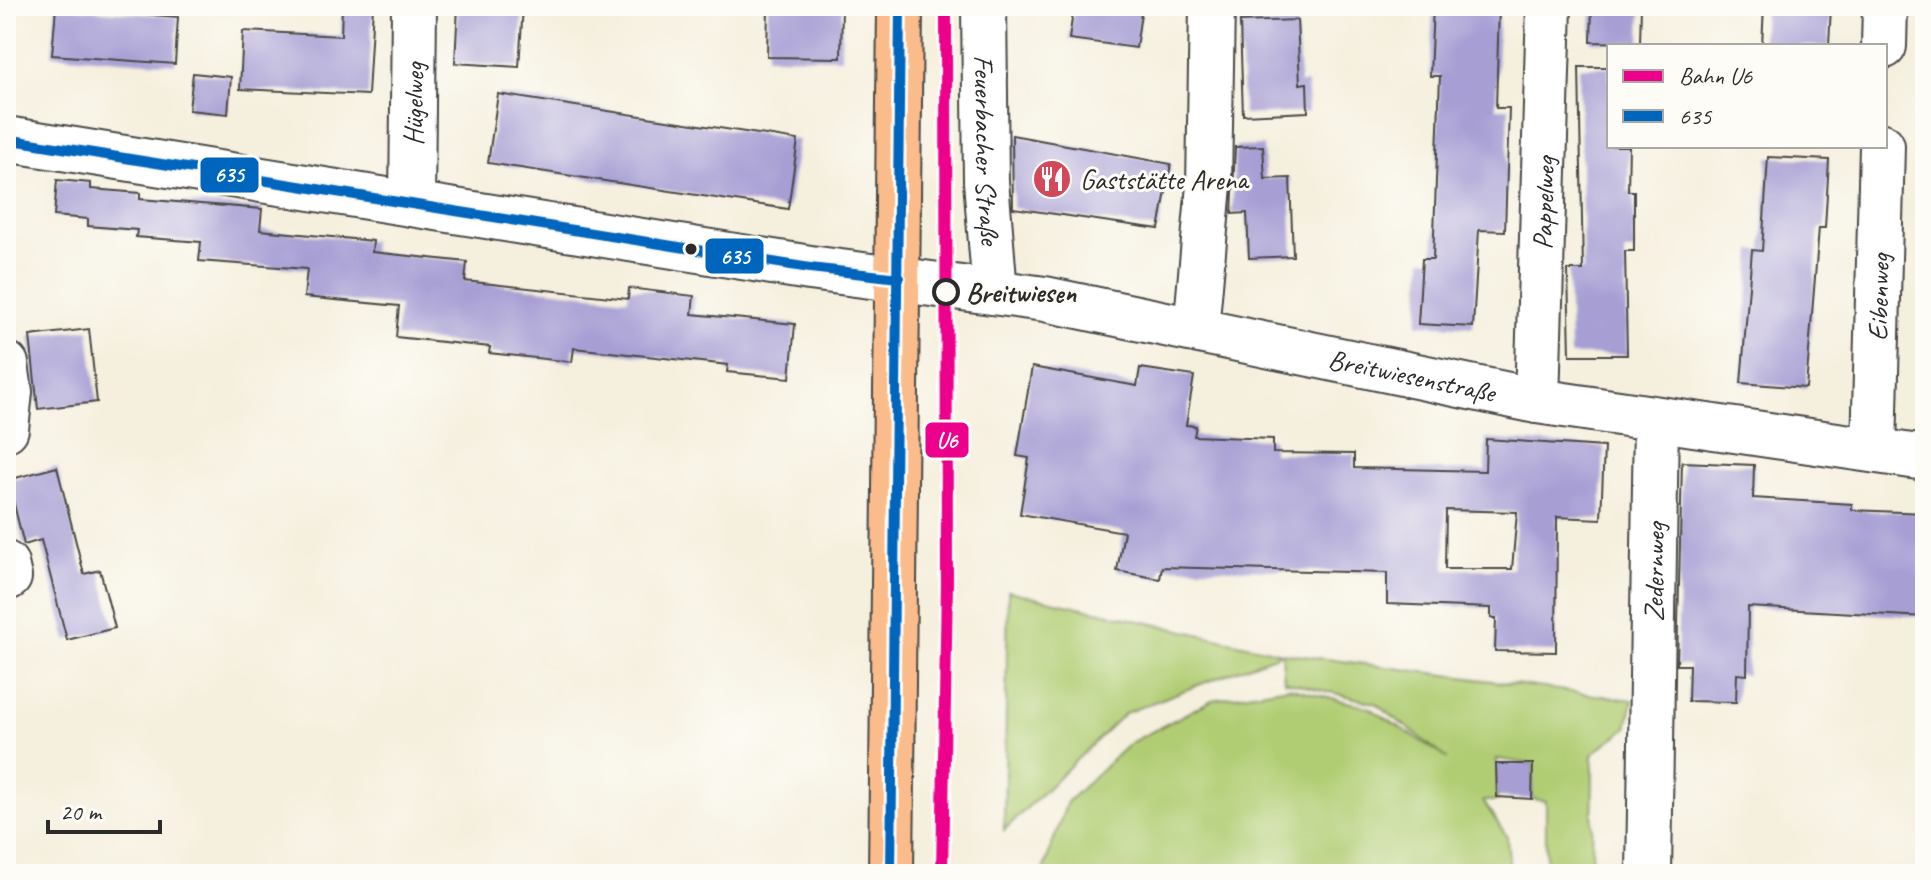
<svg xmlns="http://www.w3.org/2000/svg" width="1931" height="880" font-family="Caveat,sans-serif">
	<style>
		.green { fill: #b1cd73; stroke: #6e7c4f; stroke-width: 2 }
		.building { fill: #a79fd4; fill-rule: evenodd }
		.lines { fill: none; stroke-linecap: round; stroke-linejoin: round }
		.minor-casing { stroke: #494846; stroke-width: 48 }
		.major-casing { stroke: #494846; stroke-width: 48 }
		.minor { stroke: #fff; stroke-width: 44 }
		.major { stroke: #fabc8b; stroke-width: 44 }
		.bus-1-casing { stroke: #fdfcf7; stroke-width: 16 }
		.bus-1 { stroke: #0065bd; stroke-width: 10 }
		.rail-1-casing { stroke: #fdfcf7; stroke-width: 18 }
		.rail-1 { stroke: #ec008c; stroke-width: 12 }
		.bus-dot { fill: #2b2b2b; stroke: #fdfcf7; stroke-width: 3 }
		.stop-dot { fill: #fdfcf7; stroke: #2b2b2b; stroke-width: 4 }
		.labels { text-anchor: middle; stroke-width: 6; stroke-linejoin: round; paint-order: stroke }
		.street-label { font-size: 28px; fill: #2b2b2b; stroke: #fdfcf7 }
		.poi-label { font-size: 28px; fill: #2b2b2b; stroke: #fdfcf7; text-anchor: start }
		.stop-label { font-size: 28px; font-weight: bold; fill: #2b2b2b; stroke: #fdfcf7; text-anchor: start }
		.line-badge { stroke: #fdfcf7; stroke-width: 3 }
		.badge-label { font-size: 22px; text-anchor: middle; font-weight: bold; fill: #fff }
	</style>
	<rect width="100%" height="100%" fill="#fdfcf7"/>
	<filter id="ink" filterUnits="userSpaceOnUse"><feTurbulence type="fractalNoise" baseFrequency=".0125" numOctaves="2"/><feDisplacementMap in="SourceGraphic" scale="16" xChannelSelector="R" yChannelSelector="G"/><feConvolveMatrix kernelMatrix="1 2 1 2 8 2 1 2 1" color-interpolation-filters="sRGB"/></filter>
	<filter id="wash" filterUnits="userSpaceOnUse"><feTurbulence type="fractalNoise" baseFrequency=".006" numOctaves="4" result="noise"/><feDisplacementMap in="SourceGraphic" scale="32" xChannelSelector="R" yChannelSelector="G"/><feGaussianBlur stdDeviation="1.8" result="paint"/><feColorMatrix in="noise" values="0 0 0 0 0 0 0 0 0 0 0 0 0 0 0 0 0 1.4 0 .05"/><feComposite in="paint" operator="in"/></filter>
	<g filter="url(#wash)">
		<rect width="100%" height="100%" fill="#f5efdd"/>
		<!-- green -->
		<path class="green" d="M1008,591L1282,653L1633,700L1627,728L1593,753L1592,874H1546V801L1532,799L1533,764L1497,759V801H1483L1507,837L1510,874H1042L1067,802L1130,743L1212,700L1289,687L1370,708L1448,759L1375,703L1284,681L1282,653L1125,713L1004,830Z"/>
		<g id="blocks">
			<!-- building -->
			<g class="building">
				<path d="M342,6H373L368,95L240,89L243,31L341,36Z"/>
				<path d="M458,6H523L519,67L455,63Z"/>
				<path d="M768,6H842L841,58L767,57Z"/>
				<path d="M1074,6H1142L1136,48L1069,39Z"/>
				<path d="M1433,6H1499L1496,108H1509L1505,231L1479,230L1473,327L1418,324L1422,259H1433L1440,76H1430Z"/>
				<path d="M1592,6H1641L1640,43L1591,42Z"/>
				<path d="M1764,6H1831L1829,46H1762Z"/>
				<path d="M56,7L178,17L175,64L52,55Z"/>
				<path d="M1297,20L1300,84L1307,83L1308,112L1243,115L1240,22Z"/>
				<path d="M1579,67H1609V146H1629L1628,191H1634V251H1625L1627,355H1570L1568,270H1583Z"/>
				<path d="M193,73L231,77L228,114L189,110Z"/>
				<path d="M498,94L798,140L788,209L488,163Z"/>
				<path d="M1012,135L1171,164L1159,229L1013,208Z"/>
				<path d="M1263,146L1265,179L1290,178L1293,256L1249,258L1247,213L1232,214L1235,147Z"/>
				<path d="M1768,157L1829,160L1825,228H1819L1806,388L1741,383L1752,250L1762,251Z"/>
				<path d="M57,180L91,183V189L140,193V199L262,209L260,230L373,241L372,252L467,262L465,281L628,299L629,288L694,296L692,314L795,324L790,378L727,372L728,365L574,348L572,362L489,353L490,347L396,337L399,306L304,297L307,269L199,261L201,242L136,237L137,230L88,226V219L54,216Z"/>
				<path d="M89,329L97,402L38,409L30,336Z"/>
				<path d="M1032,367L1137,386L1140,368L1194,376L1186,425L1196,426L1194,436L1273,439V453L1354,454V468L1485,471L1486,439L1604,447L1601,519L1557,517L1556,652L1495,651L1496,618H1491V608L1387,604V573L1162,567L1160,579L1117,571L1124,532L1020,514L1029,458L1017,456ZM1446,510L1517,512L1512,569H1445Z"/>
				<path d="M1682,462L1754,465L1753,498L1852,504V510L1925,513V617L1748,607L1747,675L1737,674L1736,702L1688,701L1689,665H1677Z"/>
				<path d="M57,467L84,574L100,570L115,628L67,640L41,540L24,545L8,480Z"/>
				<path d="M1496,764H1533L1532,799L1497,797Z"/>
			</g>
		</g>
	</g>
	<g filter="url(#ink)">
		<use href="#blocks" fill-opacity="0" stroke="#494846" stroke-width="2"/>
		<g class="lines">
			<defs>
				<g id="minor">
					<path id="s1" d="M984,6L986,181L995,292"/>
					<path d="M1884,46L1885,6"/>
					<path id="s2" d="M6,139L810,268L1045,299L1537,401L1925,458"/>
					<path id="s3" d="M412,204L414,6"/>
					<path d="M1196,330L1209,185L1212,6"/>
					<path d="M6,364L10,392L6,429"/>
					<path id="s4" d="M1537,401L1549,6"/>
					<path id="s5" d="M1874,449L1882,146"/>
					<path d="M6,564L9,577"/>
					<path id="s6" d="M1649,874L1656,420"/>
				</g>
				<path id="major" d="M891,874L900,6"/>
			</defs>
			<!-- minor casing -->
			<use href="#minor" class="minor-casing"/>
			<!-- major casing -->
			<use href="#major" class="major-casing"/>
			<!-- minor -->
			<use href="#minor" class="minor"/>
			<!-- major -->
			<use href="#major" class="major"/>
			<defs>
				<g id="bus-1">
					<path d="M6,139L810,268L899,278"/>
					<path d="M891,874L900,6"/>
				</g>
			</defs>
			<!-- bus-1 casing -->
			<use href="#bus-1" class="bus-1-casing"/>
			<!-- bus-1 -->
			<use href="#bus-1" class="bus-1"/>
			<defs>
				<path id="rail-1" d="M942,874L947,583L946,6"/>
			</defs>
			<!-- rail-1 casing -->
			<use href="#rail-1" class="rail-1-casing"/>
			<!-- rail-1 -->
			<use href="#rail-1" class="rail-1"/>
		</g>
	</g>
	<!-- icons -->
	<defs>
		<symbol id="restaurant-disc" viewBox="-11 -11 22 22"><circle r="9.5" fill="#d1495b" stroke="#fdfcf7"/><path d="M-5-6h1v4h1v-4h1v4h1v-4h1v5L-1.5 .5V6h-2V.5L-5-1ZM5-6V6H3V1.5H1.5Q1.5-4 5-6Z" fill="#fff"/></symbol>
	</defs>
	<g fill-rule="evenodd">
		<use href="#restaurant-disc" x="1030" y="157" width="44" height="44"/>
	</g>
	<!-- markers -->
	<circle class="bus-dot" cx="691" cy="249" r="7"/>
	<circle class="stop-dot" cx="946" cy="292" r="12"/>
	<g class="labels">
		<!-- street labels -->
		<g class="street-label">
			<text dy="10" stroke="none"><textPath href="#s3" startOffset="100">Hügelweg</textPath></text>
			<text dy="10" stroke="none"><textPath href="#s1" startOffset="144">Feuerbacher Straße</textPath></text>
			<text dy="10" stroke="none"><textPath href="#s4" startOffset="198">Pappelweg</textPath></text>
			<text dy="10" stroke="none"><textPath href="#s5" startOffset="152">Eibenweg</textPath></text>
			<text dy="10" stroke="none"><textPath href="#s2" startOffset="1426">Breitwiesenstraße</textPath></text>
			<text dy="10" stroke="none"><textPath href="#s6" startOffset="302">Zedernweg</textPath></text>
		</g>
		<!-- poi labels -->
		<g class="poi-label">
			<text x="1080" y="189">Gaststätte Arena</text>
		</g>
		<!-- stop labels -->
		<g class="stop-label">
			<text x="966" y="302">Breitwiesen</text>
		</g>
	</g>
	<g class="line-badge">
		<rect x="199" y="156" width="61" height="38" rx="8" fill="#0065bd"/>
		<rect x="704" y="237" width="61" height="38" rx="8" fill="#0065bd"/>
		<rect x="924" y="421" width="46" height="38" rx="8" fill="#ec008c"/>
	</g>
	<g class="badge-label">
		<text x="229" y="182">635</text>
		<text x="735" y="264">635</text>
		<text x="947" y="448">U6</text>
	</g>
	<!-- margin -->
	<rect width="1931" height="880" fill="none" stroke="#fdfcf7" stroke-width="32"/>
	<!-- legend -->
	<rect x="1607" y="44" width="280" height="104" fill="#fdfcf7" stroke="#a9a8a5" stroke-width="2"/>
	<rect x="1623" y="70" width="40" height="12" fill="#ec008c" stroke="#a9a8a5" stroke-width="2"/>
	<text x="1679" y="84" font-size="24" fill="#2b2b2b">Bahn U6</text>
	<rect x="1623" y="110" width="40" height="12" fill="#0065bd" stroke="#a9a8a5" stroke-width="2"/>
	<text x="1679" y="124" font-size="24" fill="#2b2b2b">635</text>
	<!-- scale -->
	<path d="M48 820v12h112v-12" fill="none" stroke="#2b2b2b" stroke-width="4"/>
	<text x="60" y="820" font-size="24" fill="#2b2b2b" stroke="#fdfcf7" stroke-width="6" paint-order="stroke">20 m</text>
</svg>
